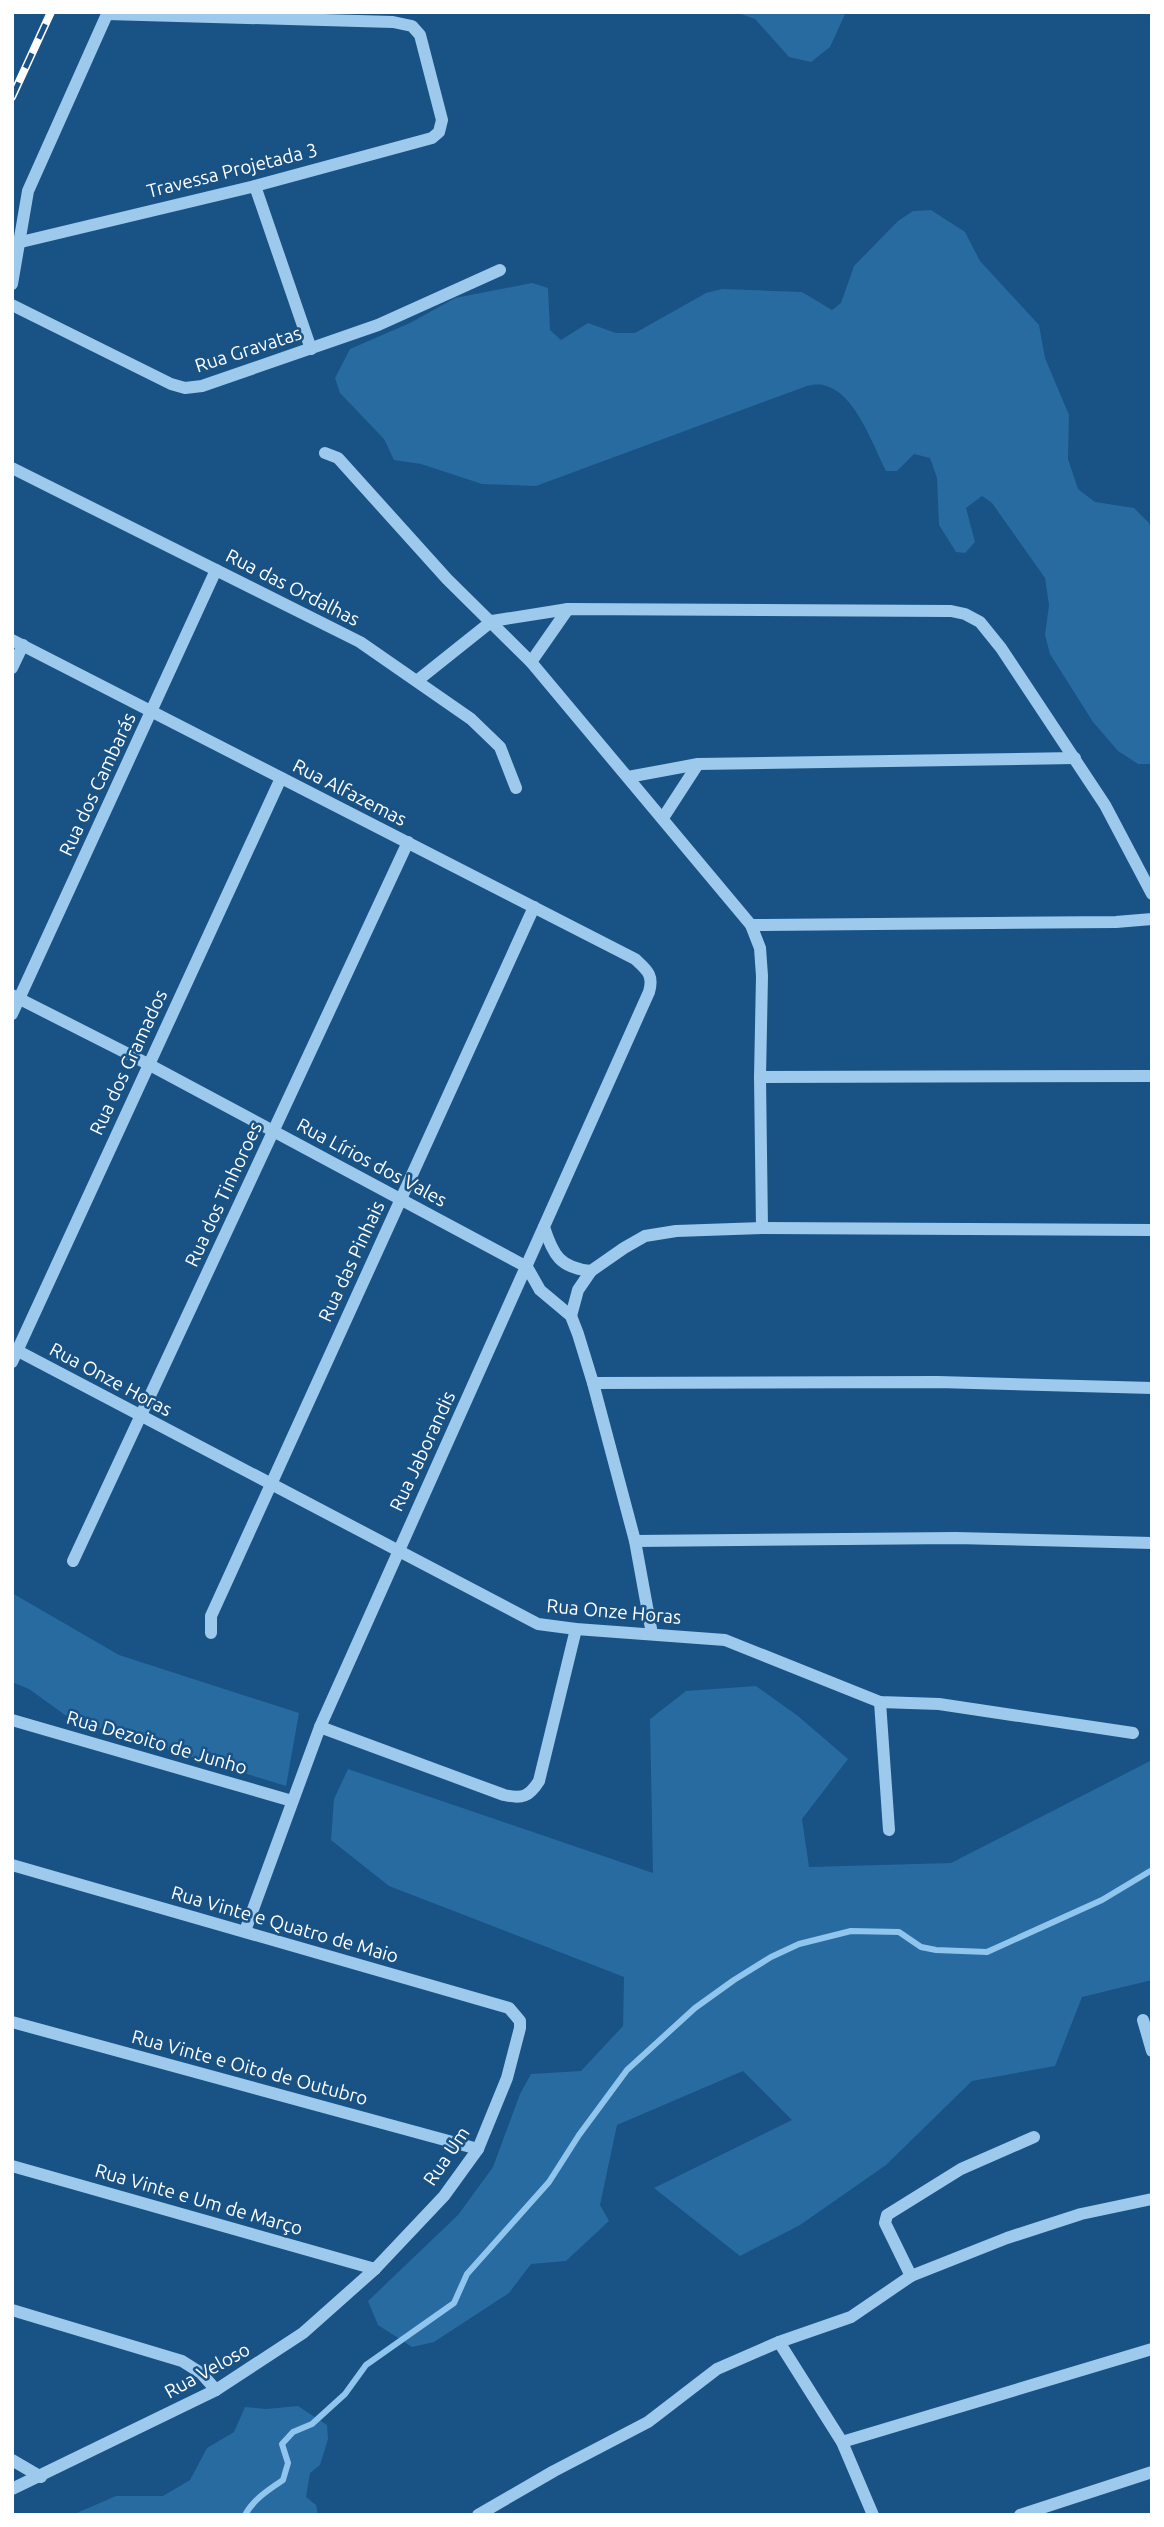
<svg xmlns="http://www.w3.org/2000/svg" width="1164" height="2527" font-family="Ubuntu,sans-serif">
	<style>
		.green { fill: #276ba1 }
		.lines { fill: none; stroke-linecap: round; stroke-linejoin: round }
		.stream { stroke: #90c5ee; stroke-width: 6 }
		.minor { stroke: #9dc9ec; stroke-width: 12 }
		.rail-casing { stroke: #fff; stroke-width: 8 }
		.rail { stroke: #195284; stroke-width: 5; stroke-dasharray: 16; stroke-linecap: butt }
		.labels { text-anchor: middle; stroke-width: 5; stroke-linejoin: round; paint-order: stroke }
		.street-label { font-size: 19px; fill: #fff; stroke: #195284 }
	</style>
	<rect width="100%" height="100%" fill="#195284"/>
	<!-- green -->
	<g class="green">
		<path d="M735,12H846L830,47L811,62L789,57L755,19Z"/>
		<path d="M931,210L965,232L980,261L1039,325L1045,358L1069,415L1068,459L1078,489L1095,502L1134,508L1149,523L1152,531V762L1149,764H1138L1118,751L1093,722L1050,654L1045,635L1049,605L1045,578L992,503L982,496L966,508L975,542L965,553L956,552L939,525L937,478L930,458L914,454L897,471H886C873,446 855,391 823,385C818,384 812,385 807,386L536,486L482,484L421,464L394,460L384,439L340,393L335,378L350,349L410,323L455,298L532,283L548,288L550,330L561,340L588,323L616,333H635L706,293L722,289L802,292L832,310L841,303L854,266L898,221L913,211Z"/>
		<path d="M12,1593L119,1655L299,1713L286,1786L72,1720L29,1689L12,1682Z"/>
		<path d="M756,1686L798,1716L848,1759L802,1819L809,1867L951,1863L1152,1760V1980L1082,1997L1055,2066L972,2081L886,2165L800,2225L740,2256L654,2188L792,2120L743,2071L617,2125L600,2205L609,2221L566,2261L531,2264L509,2293L434,2342L412,2347L378,2325L368,2301L458,2215L493,2167L520,2094L531,2074L581,2071L623,2026L624,1977L389,1886L331,1840L334,1799L348,1769L653,1873L650,1719L686,1691Z"/>
		<path d="M298,2406L327,2425L328,2439L320,2465L310,2473L306,2497L316,2505L318,2515H72L116,2496H163L190,2480L207,2448L234,2432L245,2407L266,2409Z"/>
	</g>
	<g class="lines">
		<!-- stream -->
		<path class="stream" d="M245,2515C254,2499 268,2490 283,2480L288,2463L282,2444L293,2432L312,2424L345,2394L366,2365L454,2303L467,2274L549,2182L579,2135L627,2070L695,2008L734,1980L771,1957L799,1944L851,1931L899,1932L921,1947L936,1950L987,1952L1102,1900L1152,1870"/>
		<!-- minor -->
		<g class="minor">
			<path d="M255,186L311,349"/>
			<path d="M21,242L255,186L432,138L439,132L442,120L420,35L412,26L393,22L107,14"/>
			<path d="M12,284L28,191L108,12"/>
			<path d="M12,305L171,384L185,388L202,386L378,325L500,270"/>
			<path d="M325,453L338,458L447,579L531,662L751,925L760,948L762,976L760,1077L762,1228"/>
			<path d="M12,468L360,642L471,719L500,747L516,788"/>
			<path d="M12,640L635,959C647,970 654,975 649,992L320,1727L245,1931"/>
			<path d="M531,662L568,609"/>
			<path d="M12,668L23,645"/>
			<path d="M418,680L492,621L568,609L951,611L965,614L980,622L1001,648L1105,805L1152,894"/>
			<path d="M628,777L698,764L1075,758"/>
			<path d="M663,818L698,764"/>
			<path d="M751,925L1116,922L1152,919"/>
			<path d="M12,995L148,1064L527,1267"/>
			<path d="M12,1014L216,570"/>
			<path d="M760,1077L1152,1076"/>
			<path d="M544,1227C553,1255 560,1268 591,1271"/>
			<path d="M527,1267L540,1290L571,1316L578,1334L593,1383L635,1541L652,1634"/>
			<path d="M571,1316L578,1290L591,1271L624,1248L645,1236L676,1231L762,1228L1152,1230"/>
			<path d="M18,1351L538,1624L576,1629L725,1640L880,1702L939,1704L1133,1733"/>
			<path d="M12,1362L281,778"/>
			<path d="M593,1383L938,1382L1152,1388"/>
			<path d="M635,1541L956,1538L1152,1543"/>
			<path d="M73,1561L408,842"/>
			<path d="M211,1633V1616L534,907"/>
			<path d="M880,1702L889,1830"/>
			<path d="M12,1720L292,1801"/>
			<path d="M320,1727L504,1795C522,1799 529,1797 539,1781L576,1629"/>
			<path d="M12,1865L509,2008L520,2021V2028L507,2078L478,2149L444,2196L375,2269L303,2333L216,2390L12,2489"/>
			<path d="M1143,2020L1152,2051"/>
			<path d="M12,2022L478,2149"/>
			<path d="M12,2166L375,2269"/>
			<path d="M911,2276L885,2223L887,2215L961,2169L1034,2137"/>
			<path d="M12,2310L182,2361L201,2373L216,2390"/>
			<path d="M779,2342L842,2442L873,2515"/>
			<path d="M842,2442L1152,2349"/>
			<path d="M12,2460L41,2477"/>
			<path d="M478,2515L554,2471L648,2422L717,2369L779,2342L851,2317L911,2276L1007,2238L1081,2214L1152,2199"/>
			<path d="M1020,2515L1152,2472"/>
		</g>
		<defs>
			<path id="rail" d="M12,97L51,12"/>
		</defs>
		<!-- rail casing -->
		<use href="#rail" class="rail-casing"/>
		<!-- rail -->
		<use href="#rail" class="rail"/>
	</g>
	<g class="labels">
		<!-- street labels -->
		<g class="street-label">
			<text transform="translate(232 170) rotate(-14)" y="7">Travessa Projetada 3</text>
			<text transform="translate(248 349) rotate(-18)" y="7">Rua Gravatas</text>
			<text transform="translate(293 587) rotate(27)" y="7">Rua das Ordalhas</text>
			<text transform="translate(97 784) rotate(-65)" y="7">Rua dos Cambarás</text>
			<text transform="translate(350 792) rotate(27)" y="7">Rua Alfazemas</text>
			<text transform="translate(128 1062) rotate(-65)" y="7">Rua dos Gramados</text>
			<text transform="translate(372 1162) rotate(28)" y="7">Rua Lírios dos Vales</text>
			<text transform="translate(223 1194) rotate(-65)" y="7">Rua dos Tinhoroes</text>
			<text transform="translate(351 1261) rotate(-65)" y="7">Rua das Pinhais</text>
			<text transform="translate(111 1379) rotate(28)" y="7">Rua Onze Horas</text>
			<text transform="translate(422 1451) rotate(-65)" y="7">Rua Jaborandis</text>
			<text transform="translate(614 1611) rotate(5)" y="7">Rua Onze Horas</text>
			<text transform="translate(157 1742) rotate(16)" y="7">Rua Dezoito de Junho</text>
			<text transform="translate(285 1924) rotate(16)" y="7">Rua Vinte e Quatro de Maio</text>
			<text transform="translate(250 2067) rotate(15)" y="7">Rua Vinte e Oito de Outubro</text>
			<text transform="translate(446 2156) rotate(-56)" y="7">Rua Um</text>
			<text transform="translate(199 2199) rotate(16)" y="7">Rua Vinte e Um de Março</text>
			<text transform="translate(207 2370) rotate(-29)" y="7">Rua Veloso</text>
		</g>
	</g>
	<!-- border -->
	<rect width="1164" height="2527" fill="none" stroke="#ffffff" stroke-width="28"/>
</svg>
